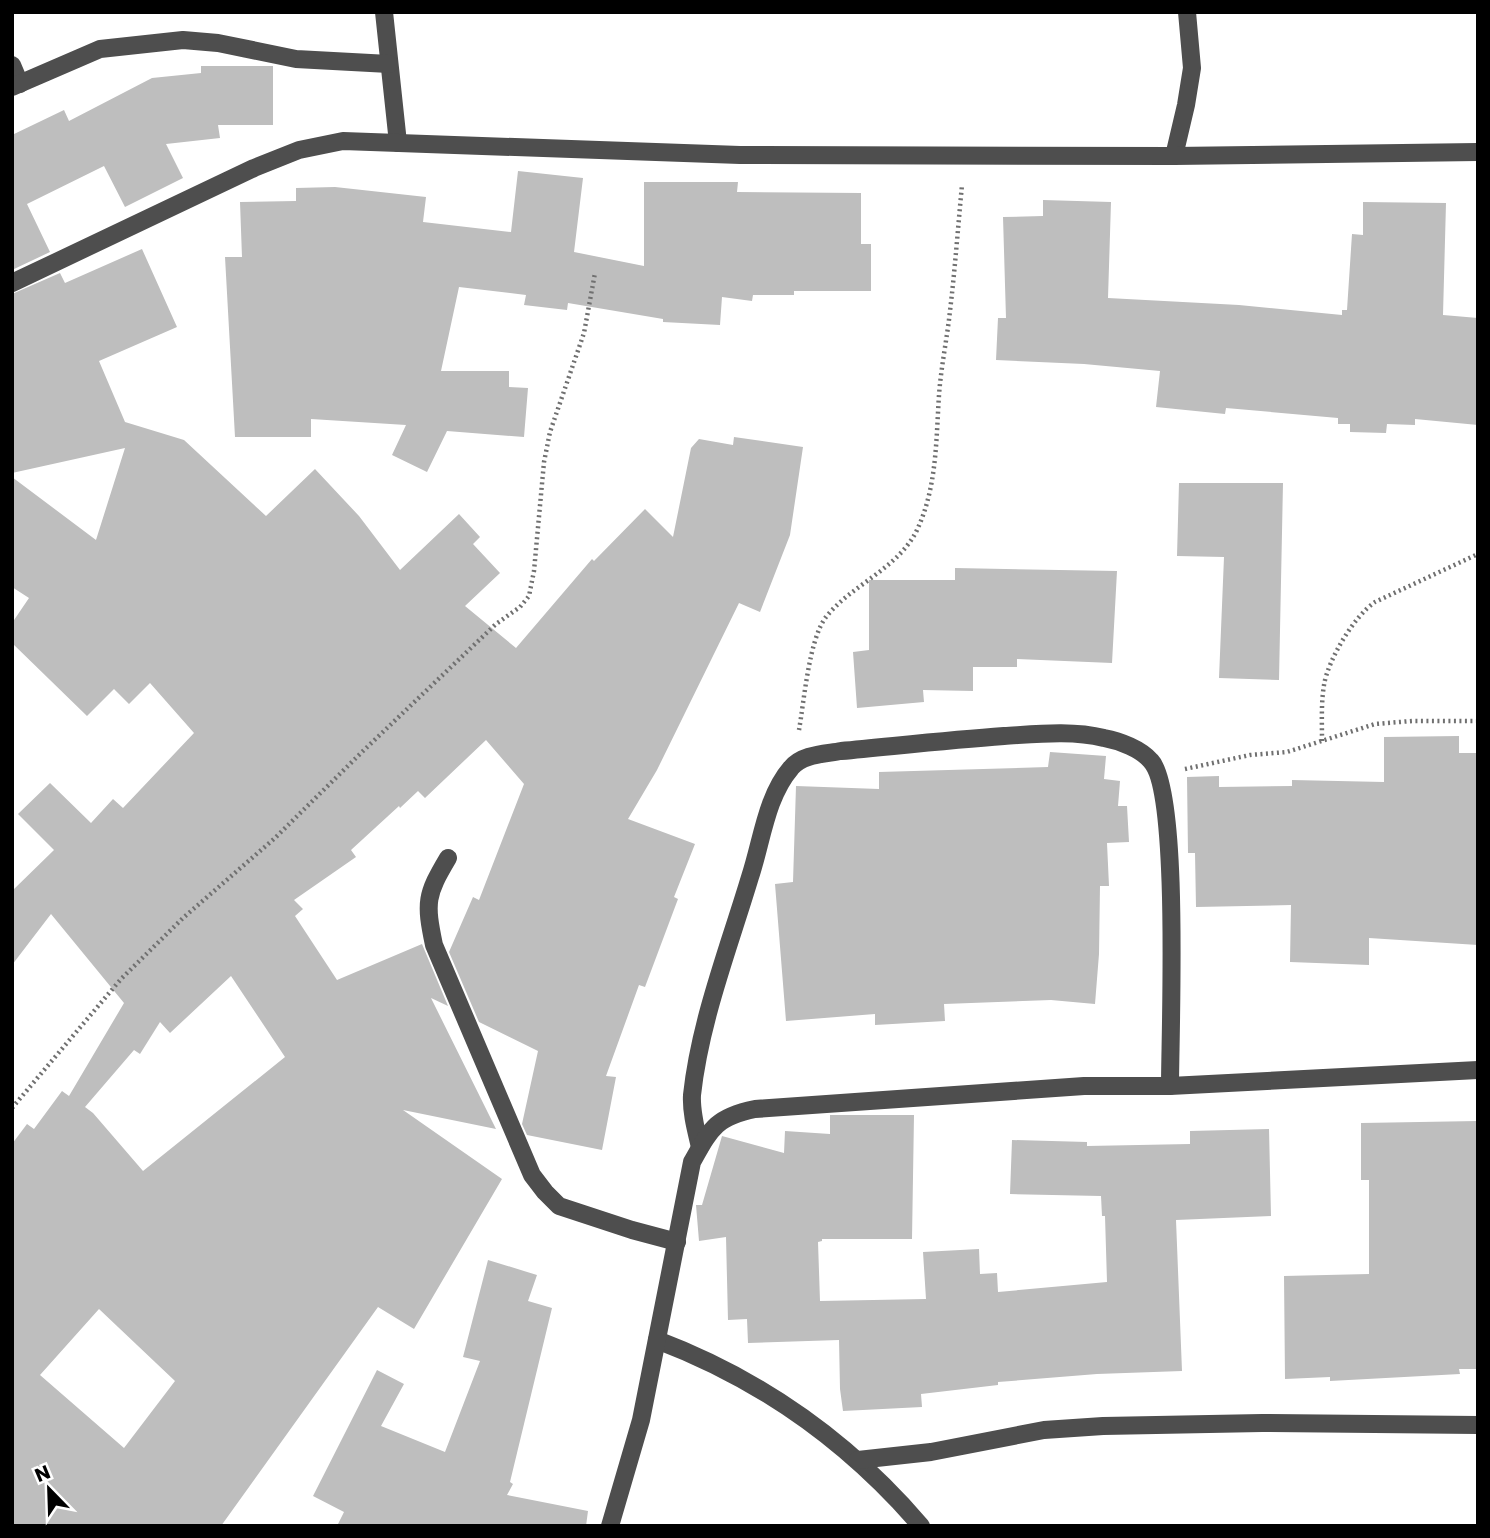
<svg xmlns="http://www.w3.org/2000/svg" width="1490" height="1538" font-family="Poppins,sans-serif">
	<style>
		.building { fill: #bebebe; fill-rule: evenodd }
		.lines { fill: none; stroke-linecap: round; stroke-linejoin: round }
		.path { stroke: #707070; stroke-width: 4.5; stroke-dasharray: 2 3.5; stroke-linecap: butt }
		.minor { stroke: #4e4e4e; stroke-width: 18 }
	</style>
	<rect width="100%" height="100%" fill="#fff"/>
	<!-- building -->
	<g class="building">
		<path d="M201,66H273V125H218L220,138L166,144L183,178L125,207L104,166L27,204L50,252L12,270V135L64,110L69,121L152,78L201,73Z"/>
		<path d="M518,171L583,178L574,252L644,266V182H738L737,192L861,193V244H871V291H794V295H753L752,301L722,297L720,325L663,322V319L568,303L567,310L524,305L526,295L459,287L441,371H509V387L528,388L524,437L447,431L427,472L392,455L406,425L311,419V437H235L225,257H242L240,202L296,201V188L335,187L426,197L423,222L511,232Z"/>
		<path d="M1043,200L1111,202L1108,298L1239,305L1342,315V310H1347L1352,234L1363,235V202L1446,203L1443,315L1478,318V425L1415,419V425L1387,424L1386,433L1350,432V424H1338V418L1226,408L1225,414L1156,407L1160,371L1084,364L996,360L998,318H1006L1003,217L1043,216Z"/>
		<path d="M142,249L177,327L99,361L125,422L184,440L266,516L315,469L359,516L400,570L459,514L480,537L473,544L500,573L465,606L516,648L592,559L594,561L645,509L673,537L691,448L699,439L733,445L734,437L803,447L790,535L760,612L739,603L657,770L628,819L695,844L674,897L678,899L645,987L639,985L606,1076L616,1077L602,1150L527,1135L522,1124L538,1051L479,1022L449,952L473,897L479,900L524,784L486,740L425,798L418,791L400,808L399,806L351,850L356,857L294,900L303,909L295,916L337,980L422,944L448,1006L431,998L496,1129L403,1110L502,1179L414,1329L378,1307L221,1526H12V1144L27,1124L34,1129L62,1091L69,1096L124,1003L51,914L12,965V891L54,850L18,814L50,783L91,823L113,799L123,808L194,733L150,683L129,704L114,689L87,716L12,643V623L29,598L12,587V477L96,540L125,448L12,473V294L60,273L65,283ZM231,976L285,1057L143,1171L93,1113L85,1107L134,1050L140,1054L160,1022L170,1033ZM99,1309L175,1381L124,1448L40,1375Z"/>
		<path d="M1179,483H1283L1279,680L1219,678L1224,557L1177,556Z"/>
		<path d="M955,568L1117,571L1112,663L1017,659V667H973V691L923,690L924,702L857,708L853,652L869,650V580H955Z"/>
		<path d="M1459,736V753H1478V945L1369,938V965L1290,962L1291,905L1196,907L1195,853H1188L1187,777L1219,776V787L1292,786V780L1384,782V737Z"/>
		<path d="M1050,752L1106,756L1104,779L1120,781L1118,806H1127L1129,842L1107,843L1109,886H1100L1099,954L1095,1004L1051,1000L944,1004L945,1021L875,1025V1014L786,1021L775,884L793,882L796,786L879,789V772L1048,767Z"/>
		<path d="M830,1115H914L912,1239H822V1241L818,1242L820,1301L926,1299L923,1252L979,1249L980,1274L997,1273L998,1292L1107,1282L1105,1216H1102L1101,1196L1010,1194L1012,1140L1087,1142V1146L1190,1144V1131L1269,1129L1271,1216L1176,1220L1182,1371L1097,1374L998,1382V1385L921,1394L922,1407L843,1411L840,1389L839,1340L748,1343L747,1319L728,1320L726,1237L699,1241L696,1205H702L722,1136L784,1153L785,1131L830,1134Z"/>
		<path d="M1478,1121V1369H1459L1460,1374L1330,1381V1377L1285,1379L1284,1276L1369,1274V1180H1361V1123Z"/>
		<path d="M488,1260L537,1275L528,1301L552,1308L510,1482L513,1484L507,1495L588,1511L586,1526H337L344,1512L313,1496L377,1370L404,1384L381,1426L445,1452L480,1361L463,1357Z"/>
	</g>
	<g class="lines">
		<!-- path -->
		<g class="path">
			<path d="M799,730C804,702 809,639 826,617C851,585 898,569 917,530C937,487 936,441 939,395C941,367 947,339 950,311C955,269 958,227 962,185"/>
			<path d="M1322,741C1322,723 1321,703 1324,685C1328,660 1354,616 1375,602L1478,554"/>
			<path d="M1185,769L1250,755L1287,752L1375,724L1412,721H1478"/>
			<path d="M12,1108L121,979L183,918L275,838L362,752L496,624L520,607L529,596L534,571L544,462L550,432L584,333L595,273"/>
		</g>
		<!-- minor -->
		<g class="minor">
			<path d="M384,12L398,143"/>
			<path d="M12,65L20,84"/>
			<path d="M12,87L100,49L183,40L218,43L296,59L389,64"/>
			<path d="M1174,156L1186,105L1192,68L1187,12"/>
			<path d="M12,283L254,168L299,150L343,141L740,155L1174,156L1478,152"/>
			<path d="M448,858C426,895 425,902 434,945L532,1175L545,1192L559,1206L632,1230L677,1242"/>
			<path d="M700,1147C696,1130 691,1112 692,1095C700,1021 729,947 750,877C762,841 766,797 791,768C802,754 825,754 841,751C895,746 949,740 1004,736C1037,734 1072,730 1104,738C1120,741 1141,749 1151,761C1180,792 1170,1032 1170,1086"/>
			<path d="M657,1340C760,1379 849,1442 921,1526"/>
			<path d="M858,1460L931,1452L1044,1430L1103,1426L1262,1423L1478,1425"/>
			<path d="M610,1526L641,1420L692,1162C711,1128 716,1117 755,1109L1084,1086H1170L1478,1070"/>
		</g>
	</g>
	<!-- border -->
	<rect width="1490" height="1538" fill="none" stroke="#000000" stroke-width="28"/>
	<!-- north arrow -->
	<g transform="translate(49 1489) rotate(337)" stroke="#ffffff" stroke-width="5" paint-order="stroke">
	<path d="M0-5L12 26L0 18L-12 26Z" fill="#000000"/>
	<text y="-10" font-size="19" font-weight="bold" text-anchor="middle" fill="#000000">N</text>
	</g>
</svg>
